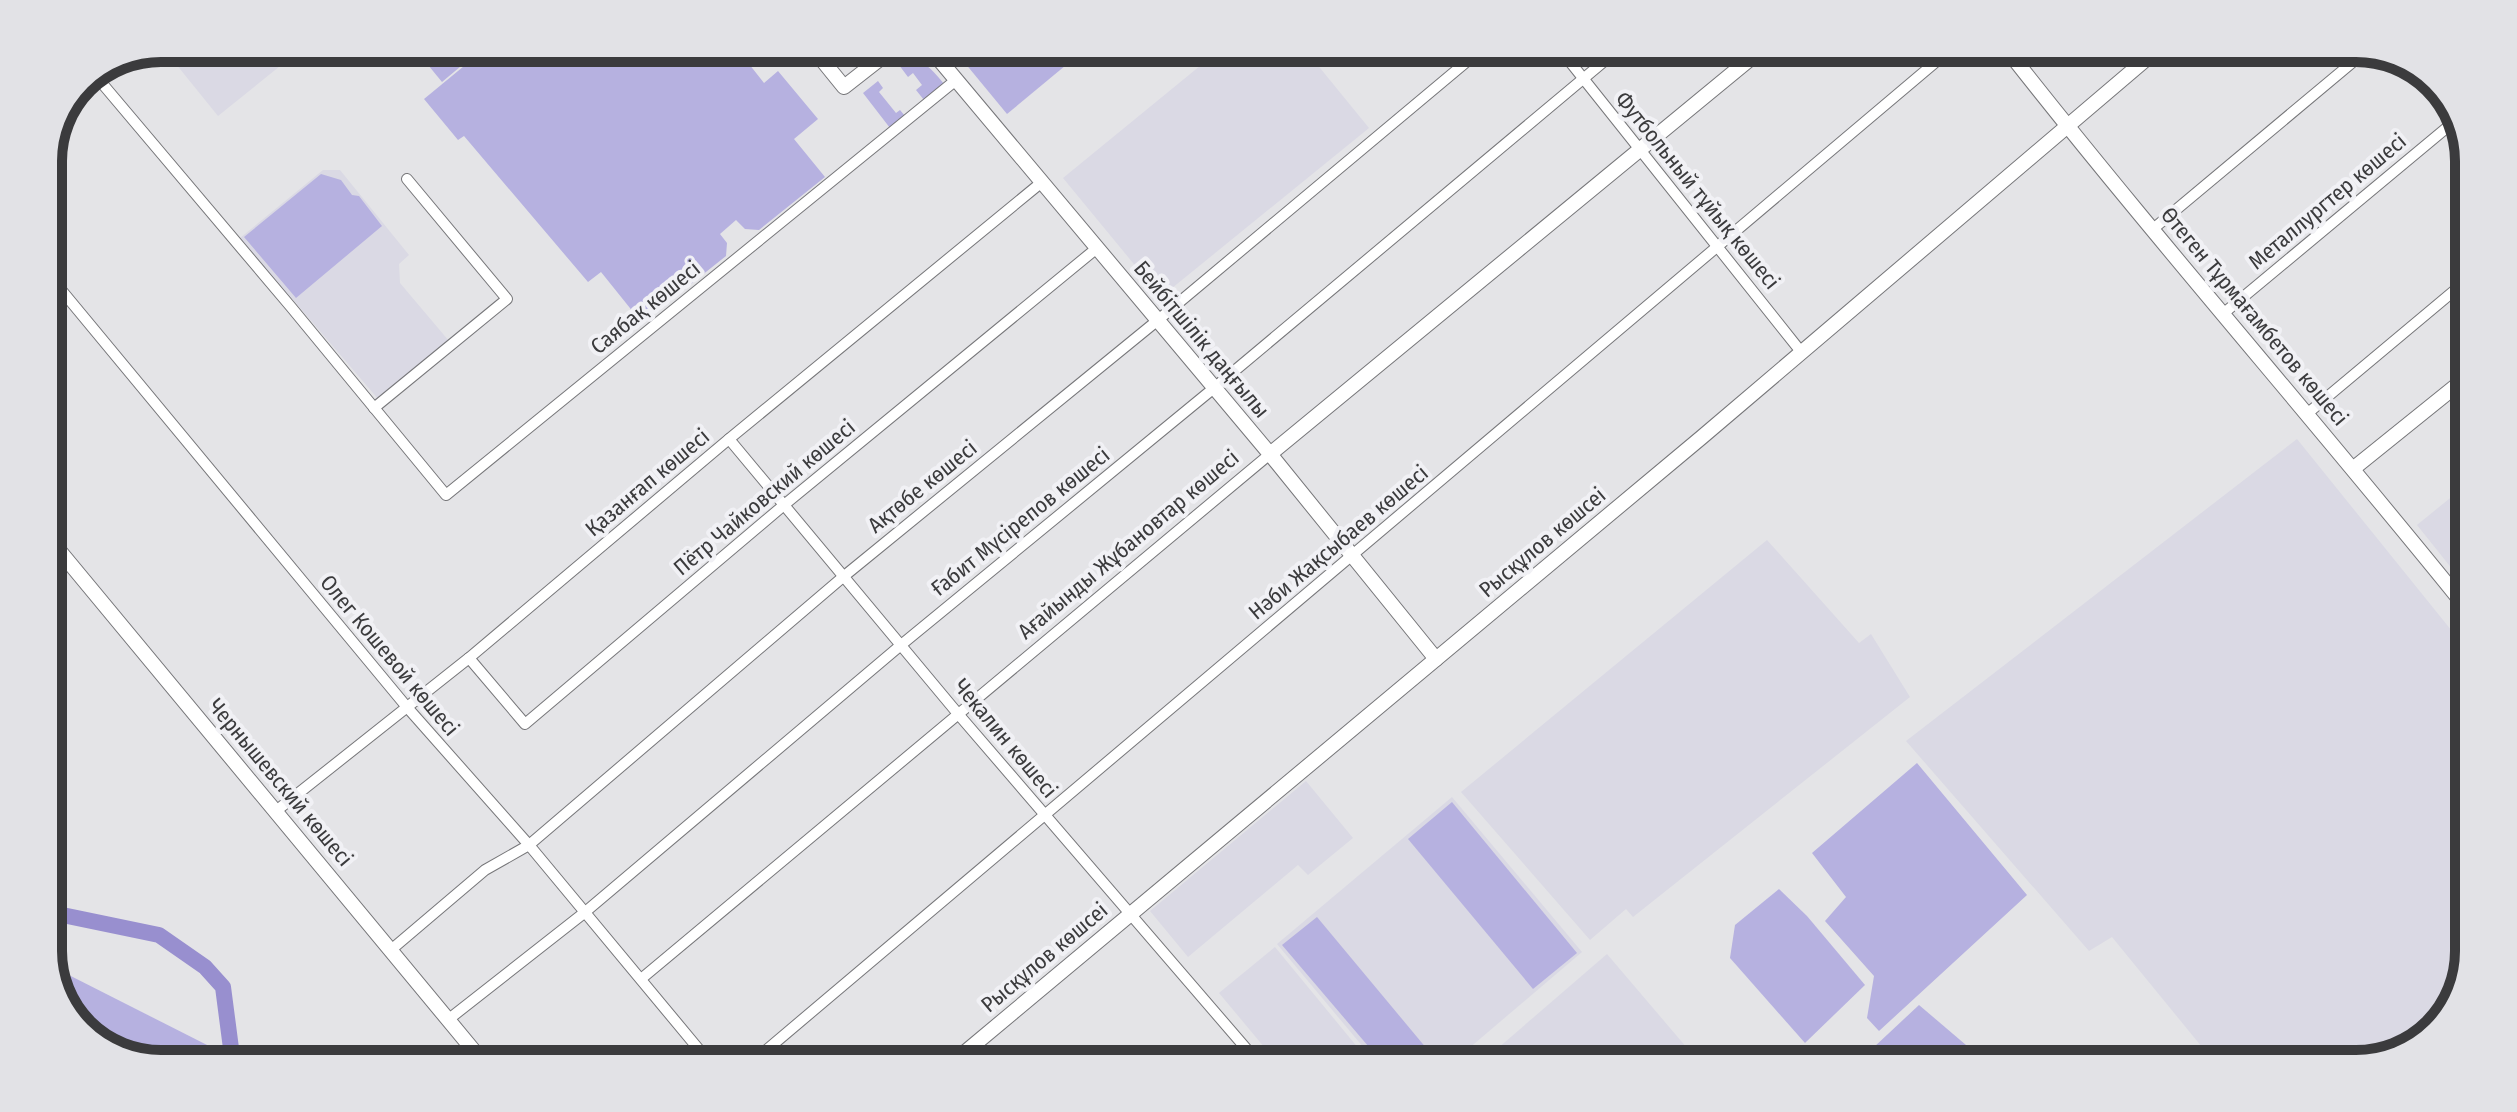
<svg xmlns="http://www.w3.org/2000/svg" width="2517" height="1112" font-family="'Fira Sans Condensed',sans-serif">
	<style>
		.built { fill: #dad9e4 }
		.green { fill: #b6b1e0 }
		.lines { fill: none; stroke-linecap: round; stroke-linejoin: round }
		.river { stroke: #988fcf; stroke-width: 16 }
		.minor-casing { stroke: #767679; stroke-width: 12 }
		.tertiary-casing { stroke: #767679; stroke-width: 16 }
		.secondary-casing { stroke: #767679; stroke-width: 16 }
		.minor { stroke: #fff; stroke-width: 10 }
		.tertiary { stroke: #fff; stroke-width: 14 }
		.secondary { stroke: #fff; stroke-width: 14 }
		.rail { stroke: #939395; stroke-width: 3; stroke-dasharray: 4 8; stroke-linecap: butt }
		.labels { text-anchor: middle; stroke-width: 8; stroke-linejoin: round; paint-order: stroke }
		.street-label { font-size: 22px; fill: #3b3b3d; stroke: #f1f1f5 }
		.rim { fill: none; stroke: #3b3b3d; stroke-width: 10 }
	</style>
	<rect width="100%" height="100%" fill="#e4e4e7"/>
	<!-- built -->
	<g class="built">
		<path d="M163,48H282L290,58L218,116Z"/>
		<path d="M1217,52H1307L1369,128L1161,297L1063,178Z"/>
		<path d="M323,170H340L409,255L399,264L400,283L449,341L379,400L240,238Z"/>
		<path d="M2297,439L2464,646L2461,994L2419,1045L2357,1064L2215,1063L2112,937L2089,951L1906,741Z"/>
		<path d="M2465,486V585L2417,525Z"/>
		<path d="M1767,540L1859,643L1871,634L1910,697L1633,917L1626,909L1590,940L1461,792Z"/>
		<path d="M1306,781L1353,838L1308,875L1298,865L1188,957L1150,911Z"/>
		<path d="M1452,797L1582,952L1454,1061L1374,1060L1277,944Z"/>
		<path d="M1275,947L1368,1060H1275L1219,993Z"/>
		<path d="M1607,954L1699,1062L1483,1061Z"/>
	</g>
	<!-- green -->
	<g class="green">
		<path d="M415,49H468L473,56L442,82Z"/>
		<path d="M470,49L738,50L764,83L778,71L818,119L794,139L825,177L759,230L745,229L736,220L720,234L727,243L726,256L642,323L601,272L588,282L464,136L458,140L424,99L475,57Z"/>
		<path d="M955,51H1083L1007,114Z"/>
		<path d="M912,60C927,62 934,72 944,84L924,100L916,90L922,85L913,73L908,77L899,65Z"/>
		<path d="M878,81L883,88L879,92L896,113L900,110L905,116L890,128L863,93Z"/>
		<path d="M321,174L341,180L352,195L359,196L382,226L296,298L244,237Z"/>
		<path d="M1917,763L2027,895L1879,1031L1867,1018L1874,976L1825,921L1846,897L1812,853Z"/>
		<path d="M1452,802L1577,953L1533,989L1408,839Z"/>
		<path d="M1779,889L1807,916L1865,985L1805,1043L1730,958L1735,925Z"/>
		<path d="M1317,917L1437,1061L1380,1060L1282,945Z"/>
		<path d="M51,966L213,1048L216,1056H118L71,1019Z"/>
		<path d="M1919,1005L1966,1045L1946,1062H1885L1873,1048Z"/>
	</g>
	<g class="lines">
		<!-- river -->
		<path class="river" d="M48,912L159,935L205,967L223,987L232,1056"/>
		<defs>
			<g id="minor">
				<path d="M291,48L300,60"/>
				<path d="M1563,53L1802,353"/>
				<path d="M95,75L291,307L446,495L956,80"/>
				<path d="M2153,229L2360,56"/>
				<path d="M48,274L406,706L529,845L706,1058"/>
				<path d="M2224,313L2456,120"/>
				<path d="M374,408L507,299L407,179"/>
				<path d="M2308,413L2467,280"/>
				<path d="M729,439L959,715L1256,1060"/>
				<path d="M469,658L525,724L784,505L1097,248"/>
				<path d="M276,811L469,658L729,439L1042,182"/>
				<path d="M392,949L485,870L529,845L843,577L1158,320L1477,53"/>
				<path d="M641,979L1270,454"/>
				<path d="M449,1019L584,913L901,645L1214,388L1614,53"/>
				<path d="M757,1058L1944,55"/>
			</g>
			<g id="tertiary">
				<path d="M932,51L1270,454L1436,659"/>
				<path d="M2011,55C2158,242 2315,420 2464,605"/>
				<path d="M1270,454L1756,54"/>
				<path d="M2354,468L2467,377"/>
				<path d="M48,537L479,1057"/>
				<path d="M957,1059L1702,437L2151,55"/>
			</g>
			<path id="secondary" d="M814,50L844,87L890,51"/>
		</defs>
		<!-- minor casing -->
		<use href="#minor" class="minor-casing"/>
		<!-- tertiary casing -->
		<use href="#tertiary" class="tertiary-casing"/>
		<!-- secondary casing -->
		<use href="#secondary" class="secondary-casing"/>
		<!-- minor -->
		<use href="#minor" class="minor"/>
		<!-- tertiary -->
		<use href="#tertiary" class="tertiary"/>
		<!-- secondary -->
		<use href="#secondary" class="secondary"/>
		<!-- rail -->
		<path class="rail" d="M2427,1035L2461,984"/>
	</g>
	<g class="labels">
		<!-- street labels -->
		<g class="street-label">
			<text transform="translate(1698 190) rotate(51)" y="8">Футбольный тұйық көшесі</text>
			<text transform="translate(2327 201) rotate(-40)" y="8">Металлургтер көшесі</text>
			<text transform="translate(645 307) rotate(-39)" y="8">Саябақ көшесі</text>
			<text transform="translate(2255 316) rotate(50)" y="8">Өтеген Тұрмағамбетов көшесі</text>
			<text transform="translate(1202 339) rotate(50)" y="8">Бейбітшілік даңғылы</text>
			<text transform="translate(647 482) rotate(-40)" y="8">Қазанғап көшесі</text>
			<text transform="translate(922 486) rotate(-39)" y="8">Ақтөбе көшесі</text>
			<text transform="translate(764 497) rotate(-40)" y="8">Пётр Чайковский көшесі</text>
			<text transform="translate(1020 521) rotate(-39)" y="8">Ғабит Мүсірепов көшесі</text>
			<text transform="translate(1338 542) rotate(-40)" y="8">Нәби Жақсыбаев көшесі</text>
			<text transform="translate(1542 542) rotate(-40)" y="8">Рысқұлов көшсеі</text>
			<text transform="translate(1128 544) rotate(-40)" y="8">Ағайынды Жұбановтар көшесі</text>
			<text transform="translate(390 655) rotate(50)" y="8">Олег Кошевой көшесі</text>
			<text transform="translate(1006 738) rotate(50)" y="8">Чекалин көшесі</text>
			<text transform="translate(281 782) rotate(50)" y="8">Чернышевский көшесі</text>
			<text transform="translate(1044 957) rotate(-40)" y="8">Рысқұлов көшсеі</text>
		</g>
	</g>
	<!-- crop -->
	<path d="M0 0H2517V1112H0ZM161 62H2356A99 99 0 0 1 2455 161V951A99 99 0 0 1 2356 1050H161A99 99 0 0 1 62 951V161A99 99 0 0 1 161 62Z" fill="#e2e2e6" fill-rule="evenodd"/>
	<path class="rim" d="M161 62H2356A99 99 0 0 1 2455 161V951A99 99 0 0 1 2356 1050H161A99 99 0 0 1 62 951V161A99 99 0 0 1 161 62Z"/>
</svg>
